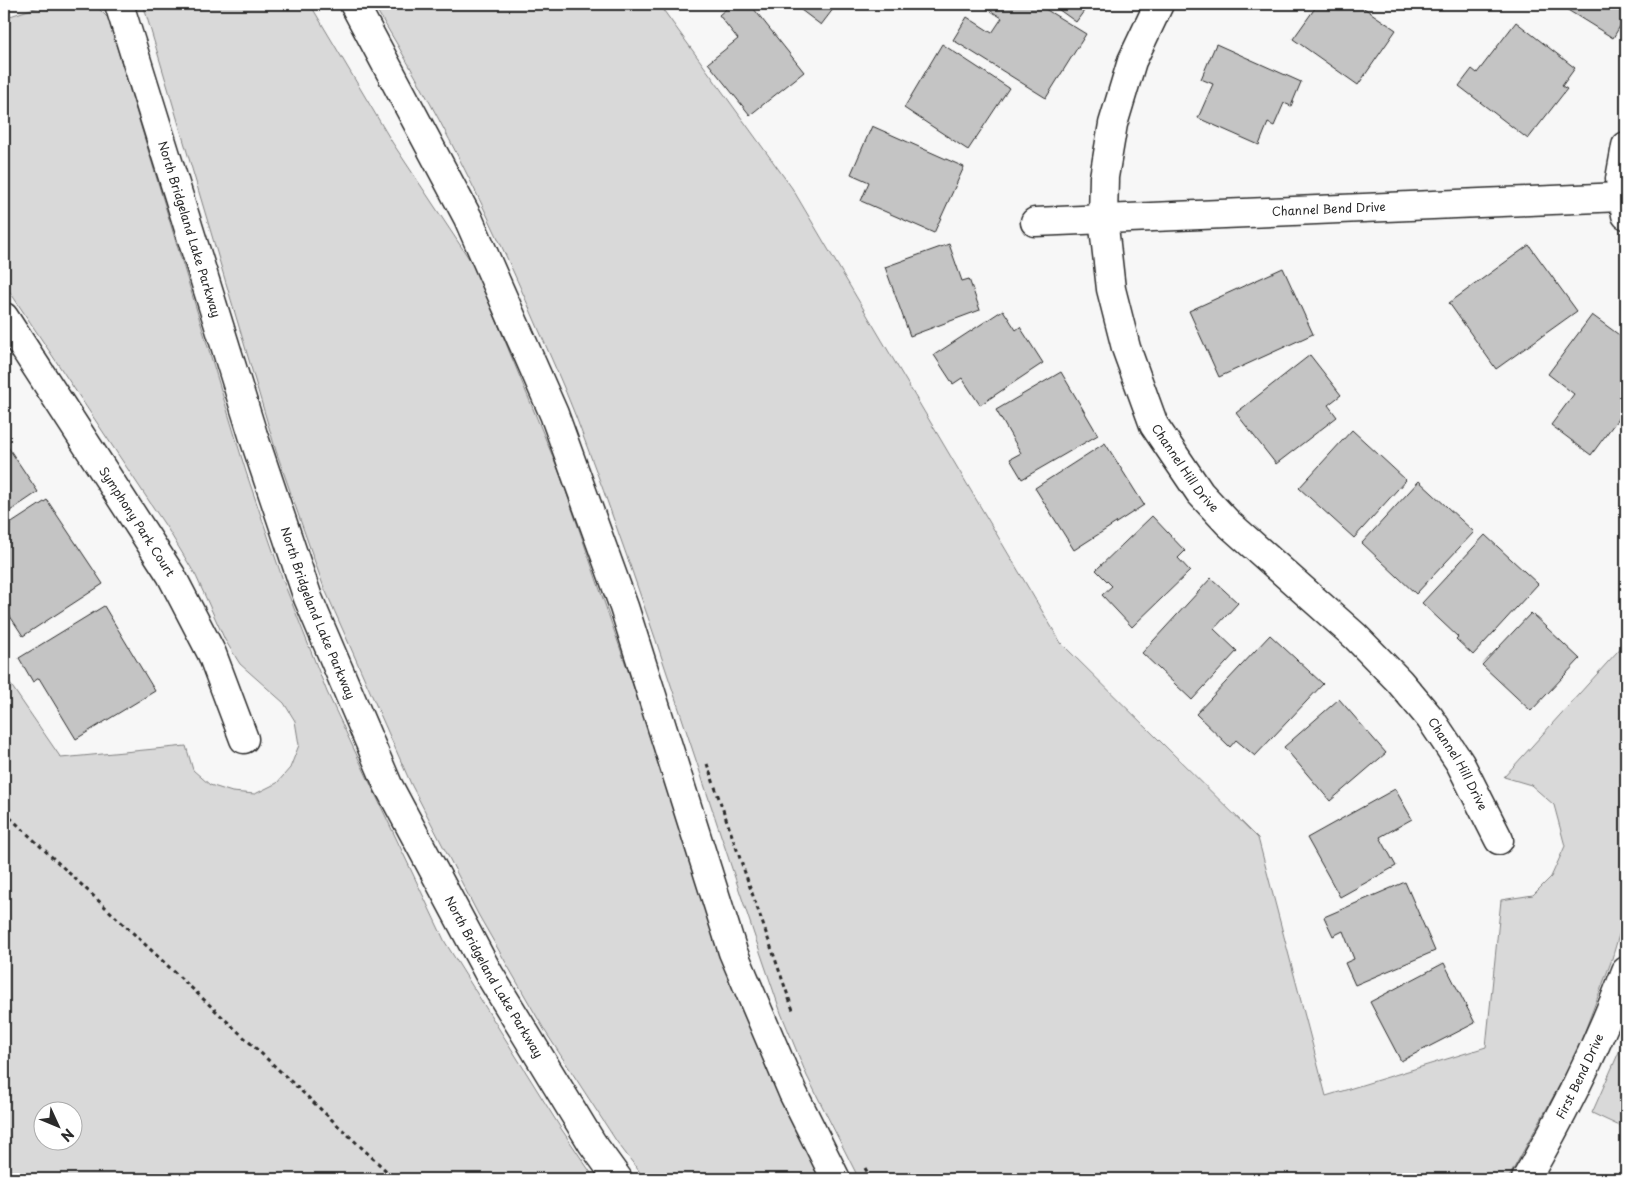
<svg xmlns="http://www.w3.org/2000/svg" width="1630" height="1183" font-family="'Playpen Sans',sans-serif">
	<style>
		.green { fill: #d9d9d9; stroke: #828282; fill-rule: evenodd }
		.building { fill: #c4c4c4; stroke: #2b2b2b }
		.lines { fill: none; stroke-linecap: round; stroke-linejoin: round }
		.minor-casing { stroke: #2b2b2b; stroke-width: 31 }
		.tertiary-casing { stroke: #2b2b2b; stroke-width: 31 }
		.secondary-casing { stroke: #2b2b2b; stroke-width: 31 }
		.path { stroke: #2b2b2b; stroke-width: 3; stroke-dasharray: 4 4; stroke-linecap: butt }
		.minor { stroke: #fff; stroke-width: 28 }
		.tertiary { stroke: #fff; stroke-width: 28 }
		.secondary { stroke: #fff; stroke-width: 28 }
		.labels { text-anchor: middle; stroke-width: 4; stroke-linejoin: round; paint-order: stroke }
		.street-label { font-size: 12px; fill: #2b2b2b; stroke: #fff }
	</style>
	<rect width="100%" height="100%" fill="#f7f7f7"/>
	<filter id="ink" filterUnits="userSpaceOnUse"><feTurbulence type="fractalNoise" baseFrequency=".02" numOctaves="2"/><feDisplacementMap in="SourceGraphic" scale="10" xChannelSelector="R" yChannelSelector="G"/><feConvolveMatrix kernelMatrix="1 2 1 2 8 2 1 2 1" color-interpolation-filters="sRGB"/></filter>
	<g filter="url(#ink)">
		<!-- green -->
		<g class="green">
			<path d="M47,4H94L108,18L246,472L284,583L327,692L445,942L560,1127L595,1179H4V675L61,758L186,746L193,770L210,785L232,792L255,794L277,783L290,768L299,745L295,721L284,703L240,664L225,640L196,576L169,531L4,283V18ZM72,1110V1140H42V1110Z"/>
			<path d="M143,4H310L392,142L474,266L560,474L752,1030L820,1179H645L617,1142L545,1031L478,914L411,784L323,585L276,451Z"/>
			<path d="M373,4H659L792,188L1061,643L1258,838L1326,1096L1486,1047L1501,900L1533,895L1551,877L1565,846L1554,805L1531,785L1504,777L1626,642V911L1611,962L1575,1057L1508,1179H859L807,1076L781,1013C712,815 651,613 576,417C563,384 549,353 535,321C488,212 435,105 373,4Z"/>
			<path d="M1626,1036V1129L1592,1113Z"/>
		</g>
		<!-- building -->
		<g class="building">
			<path d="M732,4H750L804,72L750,115L708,63L738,39L719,15Z"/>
			<path d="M793,4H837L821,25Z"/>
			<path d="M980,4H1037L1086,34L1046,98L953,40L967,17L992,33L1002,18Z"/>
			<path d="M1051,4H1089L1076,22Z"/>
			<path d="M1318,4H1358L1396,30L1358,85L1293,39Z"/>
			<path d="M1558,4H1626V16L1613,38Z"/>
			<path d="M1516,22L1575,68L1562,86L1567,89L1528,139L1459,86L1472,69L1477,73Z"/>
			<path d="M942,44L1009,88L968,150L904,108Z"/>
			<path d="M1216,44L1301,82L1291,106L1284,103L1274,126L1268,123L1259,145L1198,118L1213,84L1201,79Z"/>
			<path d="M872,126L964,167L934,233L861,201L869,182L851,174Z"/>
			<path d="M949,244L962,281L969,279L980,310L910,336L885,267Z"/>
			<path d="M1529,245L1577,311L1496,369L1449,303Z"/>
			<path d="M1283,268L1313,334L1219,377L1189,311Z"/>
			<path d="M1003,310L1016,330L1020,327L1043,363L980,405L962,378L953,384L934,355Z"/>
			<path d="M1592,315L1626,340V408L1591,455L1551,425L1574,394L1548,374Z"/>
			<path d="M1310,355L1341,395L1328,405L1337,417L1276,464L1236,413Z"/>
			<path d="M1061,372L1098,435L1022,479L1010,459L1021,453L996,410Z"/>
			<path d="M1352,430L1406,480L1354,538L1299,488Z"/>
			<path d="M4,441L38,492L4,515Z"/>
			<path d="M1105,443L1144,505L1074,550L1035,488Z"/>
			<path d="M1419,481L1474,532L1416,594L1362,543Z"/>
			<path d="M47,500L103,584L23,636L4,607V528Z"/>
			<path d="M1152,516L1185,551L1178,558L1190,571L1132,627L1102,595L1112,586L1096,570Z"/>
			<path d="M1485,535L1538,584L1473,655L1456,639L1458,637L1422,603Z"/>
			<path d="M1211,578L1238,603L1214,629L1237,651L1192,700L1142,653Z"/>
			<path d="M104,606L155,691L76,739L39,678L33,682L19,658Z"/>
			<path d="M1531,613L1580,659L1531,711L1482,665Z"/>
			<path d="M1270,635L1323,684L1255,756L1236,740L1230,747L1196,714Z"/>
			<path d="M1339,699L1386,753L1330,801L1284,747Z"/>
			<path d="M1395,789L1412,819L1380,837L1396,866L1340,897L1307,838Z"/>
			<path d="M1405,882L1435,951L1355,985L1345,963L1354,959L1343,931L1333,936L1324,917Z"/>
			<path d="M1444,963L1475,1023L1401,1061L1370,1002Z"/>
			<path d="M1626,1168V1179H1619Z"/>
		</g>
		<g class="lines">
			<defs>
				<g id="minor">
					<path id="s1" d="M1159,4L1132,61L1113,124L1104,177L1103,218L1111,289L1126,348L1154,425L1200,493L1228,523L1355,636L1399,681L1430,718L1460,763L1499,840"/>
					<path id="s2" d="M1035,222L1621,197"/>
					<path id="s3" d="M4,317L171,575L212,654L244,739"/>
				</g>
				<g id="tertiary">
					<path d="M1626,146L1620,179L1626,215"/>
					<path id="s4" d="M1526,1179C1565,1112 1599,1043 1626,971"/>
				</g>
				<g id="secondary">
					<path id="s5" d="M119,4L253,435L308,598L388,785L489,974L592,1143L618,1179"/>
					<path d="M354,4L468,218L554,414L624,607L733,952L793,1093L836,1179"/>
				</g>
			</defs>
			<!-- minor casing -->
			<use href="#minor" class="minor-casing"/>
			<!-- tertiary casing -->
			<use href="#tertiary" class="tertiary-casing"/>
			<!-- secondary casing -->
			<use href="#secondary" class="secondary-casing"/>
			<!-- path -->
			<g class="path">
				<path d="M707,764L794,1013"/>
				<path d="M4,812L395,1179"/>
				<path d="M865,1168L871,1179"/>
			</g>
			<!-- minor -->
			<use href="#minor" class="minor"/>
			<!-- tertiary -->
			<use href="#tertiary" class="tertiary"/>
			<!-- secondary -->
			<use href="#secondary" class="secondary"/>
		</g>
	</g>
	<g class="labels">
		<!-- street labels -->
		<g class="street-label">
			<text dy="4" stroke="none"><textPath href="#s2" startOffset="294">Channel Bend Drive</textPath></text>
			<text dy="4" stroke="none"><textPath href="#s5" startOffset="236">North Bridgeland Lake Parkway</textPath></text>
			<text dy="4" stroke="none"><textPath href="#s1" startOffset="491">Channel Hill Drive</textPath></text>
			<text dy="4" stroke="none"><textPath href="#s3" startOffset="244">Symphony Park Court</textPath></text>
			<text dy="4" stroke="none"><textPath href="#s5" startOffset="641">North Bridgeland Lake Parkway</textPath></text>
			<text dy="4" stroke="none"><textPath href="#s1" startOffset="896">Channel Hill Drive</textPath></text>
			<text dy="4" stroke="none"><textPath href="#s5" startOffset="1046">North Bridgeland Lake Parkway</textPath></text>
			<text dy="4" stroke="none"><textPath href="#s4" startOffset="116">First Bend Drive</textPath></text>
		</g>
	</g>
	<!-- margin -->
	<rect width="1630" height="1183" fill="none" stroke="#fff" stroke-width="20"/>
	<rect x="10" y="10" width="1610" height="1163" fill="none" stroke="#2b2b2b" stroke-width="2" filter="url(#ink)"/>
	<!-- north arrow -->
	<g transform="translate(58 1126) rotate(134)"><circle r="24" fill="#ffffff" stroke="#aaaaaa"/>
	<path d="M0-4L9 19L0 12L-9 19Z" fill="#2b2b2b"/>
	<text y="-8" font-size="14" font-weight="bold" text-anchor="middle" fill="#2b2b2b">N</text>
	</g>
</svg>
